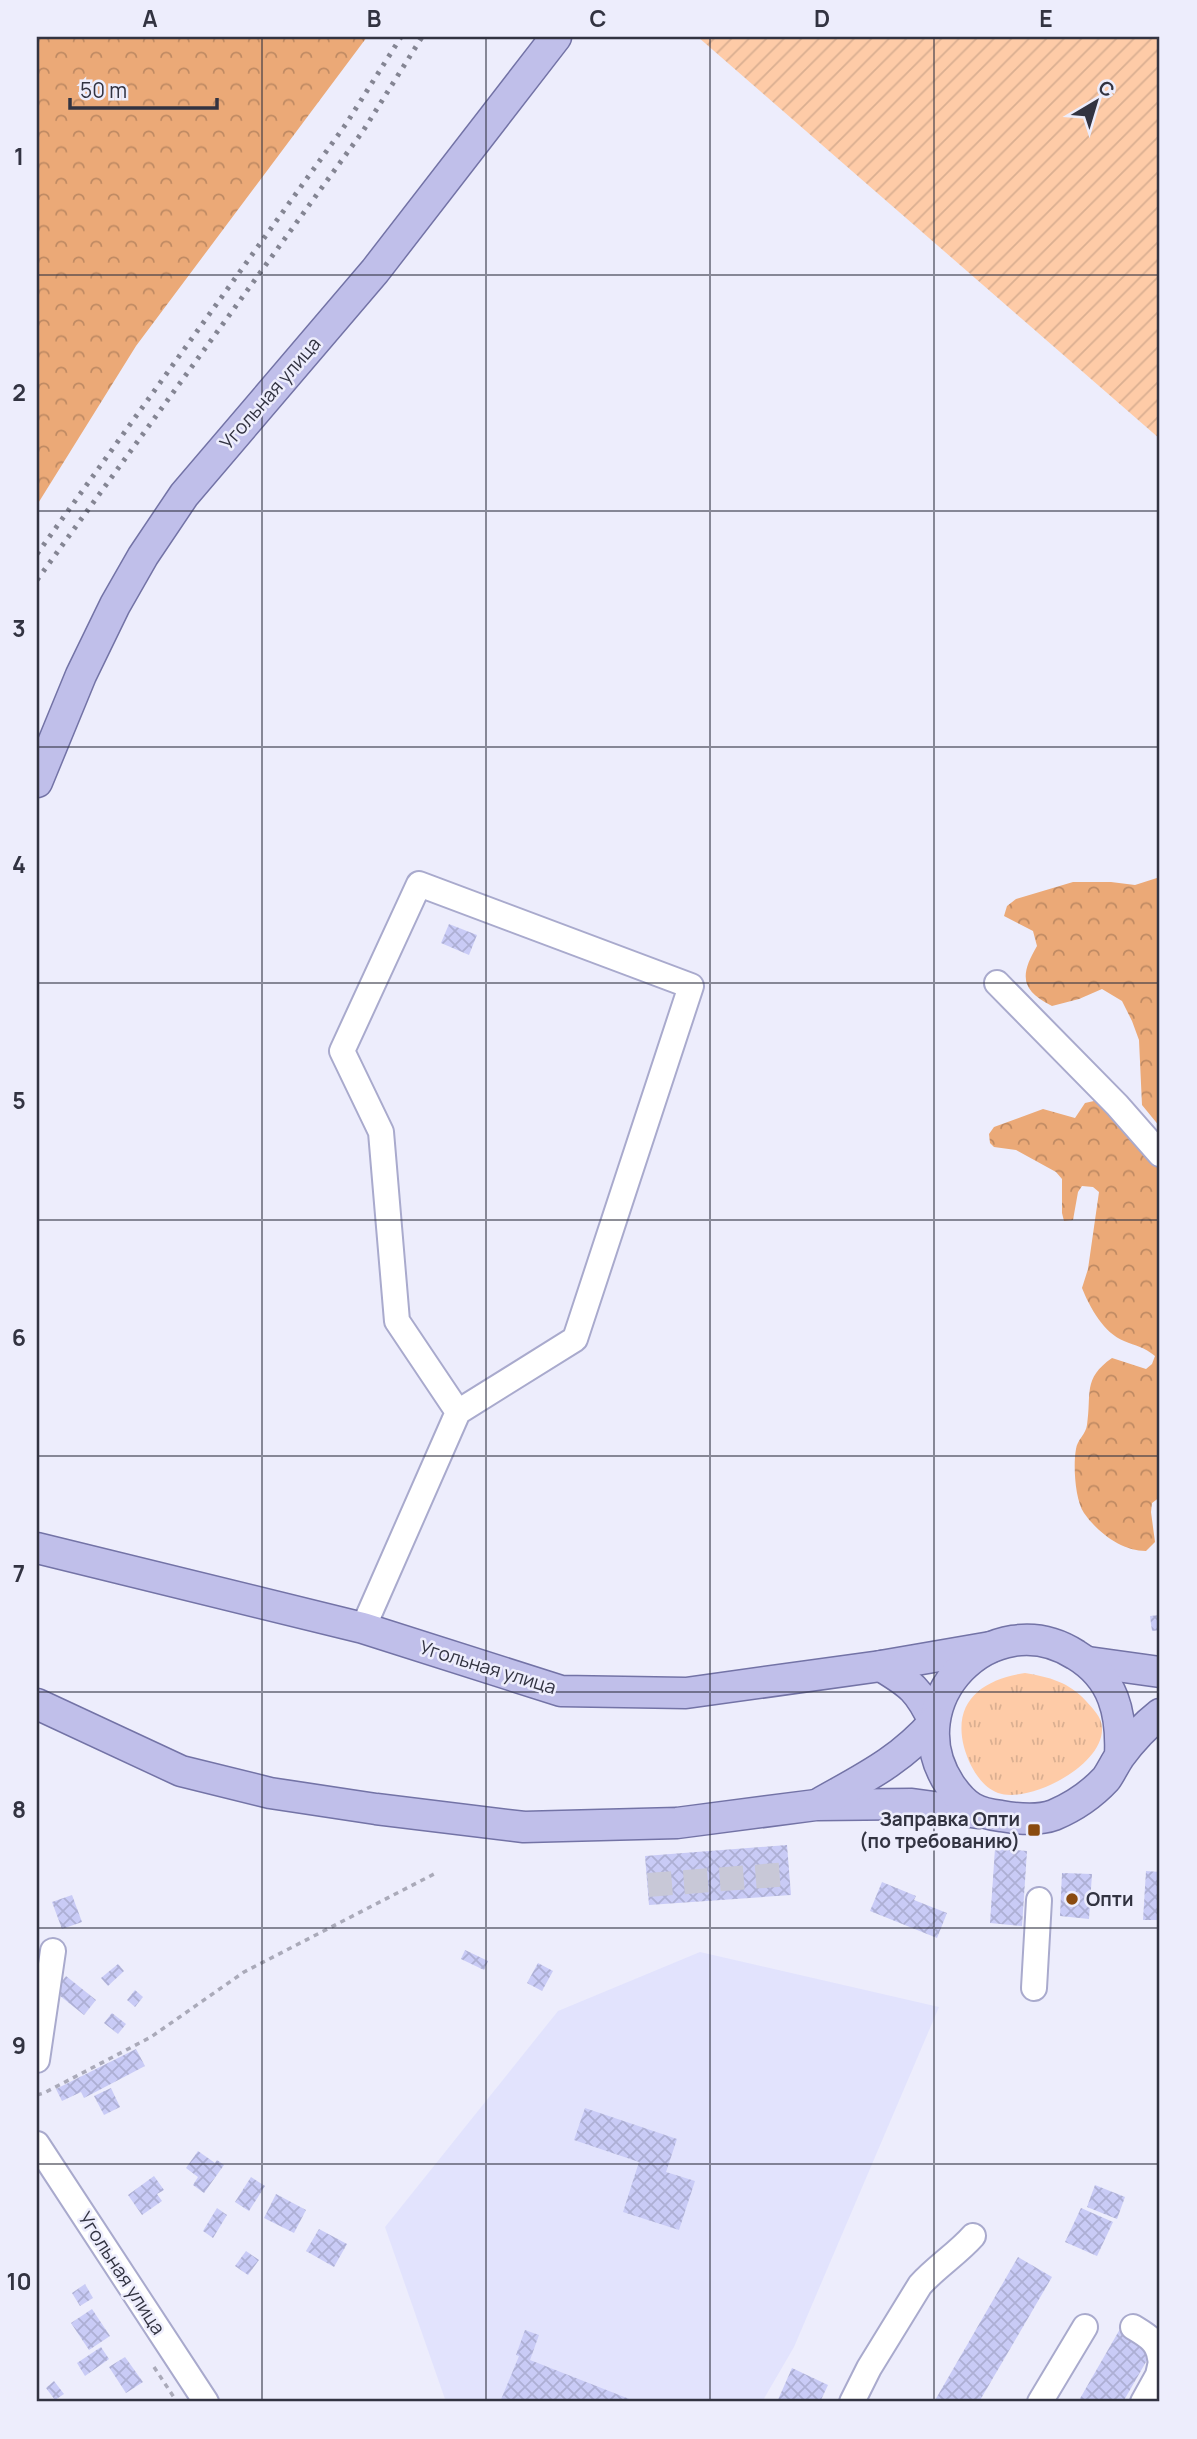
<svg xmlns="http://www.w3.org/2000/svg" width="1197" height="2439" font-family="Manrope,sans-serif">
	<style>
		.built { fill: #e2e3fd }
		.grass { fill: url(#grass-tufts) }
		.forest { fill: url(#forest-crowns) }
		.garden { fill: url(#garden-furrows) }
		.building { fill: url(#building-cross-hatch) }
		.lines { fill: none; stroke-linecap: round; stroke-linejoin: round }
		.minor-tunnel { stroke: #c8c8d7; stroke-width: 24; stroke-dasharray: 24 12; stroke-linecap: butt }
		.minor-casing { stroke: #a9aacd; stroke-width: 28 }
		.major-casing { stroke: #7373a6; stroke-width: 33 }
		.path { stroke: #aaaab9; stroke-width: 3.5; stroke-dasharray: 5 5; stroke-linecap: butt }
		.minor { stroke: #fff; stroke-width: 24 }
		.major { stroke: #c0bfea; stroke-width: 30 }
		.rail { stroke: #848593; stroke-width: 5; stroke-dasharray: 3.5 7; stroke-linecap: butt }
		.grid { fill: none; stroke: #323341; stroke-width: 2; stroke-opacity: 0.55 }
		.poi-dot { fill: #8a4b10; stroke: #ededfc; stroke-width: 2.5 }
		.labels { text-anchor: middle; stroke-width: 5; stroke-linejoin: round; paint-order: stroke }
		.street-label { font-size: 19px; fill: #323341; stroke: #ededfc }
		.poi-label { font-size: 19px; font-weight: bold; fill: #323341; stroke: #ededfc; text-anchor: end }
		.neatline { fill: none; stroke: #323341; stroke-width: 2.5 }
		.grid-label { font-size: 23px; text-anchor: middle; font-weight: bold; fill: #323341 }
	</style>
	<defs>
		<pattern id="grass-tufts" width="24" height="20" patternUnits="userSpaceOnUse" patternTransform="scale(1.75)"><rect width="24" height="20" fill="#fecba7"/><path d="M3 7l-1-3M5 7V3M7 7l1-3M15 17l-1-3M17 17v-4M19 17l1-3" fill="none" stroke="#daaf91"/></pattern>
		<pattern id="forest-crowns" width="20" height="18" patternUnits="userSpaceOnUse" patternTransform="scale(1.75)"><rect width="20" height="18" fill="#eba977"/><path d="M2 6a3 3 0 1 1 6 0M12 15a3 3 0 1 1 6 0" fill="none" stroke="#bf8a63"/></pattern>
		<pattern id="garden-furrows" width="10" height="10" patternUnits="userSpaceOnUse" patternTransform="scale(1.75)"><rect width="10" height="10" fill="#fecba7"/><path d="M-1 1l2-2M0 10L10 0M9 11l2-2" fill="none" stroke="#daaf91"/></pattern>
		<pattern id="building-cross-hatch" width="8" height="8" patternUnits="userSpaceOnUse" patternTransform="scale(1.75)"><rect width="8" height="8" fill="#c9cbf6"/><path d="M0 0l8 8M0 8l8-8" fill="none" stroke="#adafd4"/></pattern>
	</defs>
	<rect width="100%" height="100%" fill="#ededfc"/>
	<!-- built -->
	<path class="built" d="M700,1952L939,2007L794,2347L762,2402H446L385,2227L558,2011Z"/>
	<!-- grass -->
	<path class="grass" d="M1025,1673C1049,1677 1069,1682 1086,1701C1093,1709 1102,1717 1102,1728C1104,1765 1030,1804 998,1793C980,1786 969,1765 964,1747C952,1700 984,1679 1025,1673Z"/>
	<!-- forest -->
	<g class="forest">
		<path d="M37,37H367L136,346L37,505Z"/>
		<path d="M1160,877V1127L1142,1105L1139,1040L1132,1021L1122,1001L1102,989L1079,999L1052,1006C1020,990 1020,975 1037,946L1033,931L1004,916L1007,906L1016,899L1073,882H1111L1135,885Z"/>
		<path d="M1094,1101L1109,1110L1160,1170V1497L1152,1503L1151,1512L1155,1542L1146,1551C1122,1551 1098,1533 1084,1513C1075,1500 1073,1465 1076,1449C1077,1440 1086,1434 1087,1425C1092,1394 1082,1379 1112,1358L1146,1369L1152,1364L1155,1356C1144,1347 1136,1346 1124,1341C1104,1333 1090,1308 1082,1288L1088,1269L1099,1192L1093,1187L1082,1186L1078,1192L1073,1220L1064,1221L1062,1213V1179L1056,1172L1016,1150L994,1147L990,1143L989,1134L994,1127L1043,1109L1075,1118L1085,1103Z"/>
	</g>
	<!-- garden -->
	<path class="garden" d="M698,37H1160V439Z"/>
	<!-- building -->
	<g class="building">
		<path d="M449,924L477,935L469,955L441,943Z"/>
		<path d="M1160,1615V1630L1152,1631L1150,1616Z"/>
		<path d="M787,1845L791,1895L649,1905L645,1856Z"/>
		<path d="M995,1848L1027,1851L1022,1926L990,1923Z"/>
		<path d="M1146,1871L1160,1872V1920H1143Z"/>
		<path d="M1062,1873L1092,1874L1089,1919L1060,1916Z"/>
		<path d="M882,1882L916,1896L914,1900L947,1913L937,1938L870,1911Z"/>
		<path d="M72,1895L82,1922L62,1929L52,1902Z"/>
		<path d="M465,1950L488,1961L484,1970L461,1959Z"/>
		<path d="M538,1963L553,1971L542,1991L527,1983Z"/>
		<path d="M118,1964L124,1971L108,1986L101,1978Z"/>
		<path d="M66,1976L96,2000L84,2015L54,1991Z"/>
		<path d="M135,1990L143,1997L135,2007L127,2000Z"/>
		<path d="M112,2013L126,2024L118,2034L104,2023Z"/>
		<path d="M136,2049L145,2066L84,2098L81,2092L62,2101L56,2089Z"/>
		<path d="M111,2088L120,2107L104,2115L94,2096Z"/>
		<path d="M585,2108L677,2139L666,2172L695,2181L679,2230L623,2212L639,2162L574,2140Z"/>
		<path d="M198,2151L215,2163L217,2160L224,2165L204,2193L193,2185L198,2177L186,2168Z"/>
		<path d="M154,2176L164,2190L157,2194L162,2201L142,2215L128,2195Z"/>
		<path d="M251,2177L265,2186L249,2211L235,2202Z"/>
		<path d="M1095,2185L1125,2197L1117,2219L1087,2207Z"/>
		<path d="M276,2194L306,2210L294,2233L264,2218Z"/>
		<path d="M217,2208L227,2215L213,2238L203,2231Z"/>
		<path d="M1081,2208L1113,2222L1097,2256L1065,2242Z"/>
		<path d="M319,2229L347,2244L334,2267L306,2251Z"/>
		<path d="M246,2251L259,2260L248,2275L235,2266Z"/>
		<path d="M1018,2257L1052,2277L979,2402H934Z"/>
		<path d="M85,2284L93,2298L80,2306L72,2293Z"/>
		<path d="M92,2309L110,2336L89,2350L71,2323Z"/>
		<path d="M1120,2329L1154,2348L1123,2402H1078Z"/>
		<path d="M525,2330L539,2335L530,2360L637,2402H500L519,2356L516,2355Z"/>
		<path d="M101,2347L109,2359L85,2376L77,2363Z"/>
		<path d="M125,2357L143,2382L126,2393L109,2367Z"/>
		<path d="M792,2368L828,2385L820,2402H777Z"/>
		<path d="M54,2381L64,2394L55,2400L46,2388Z"/>
	</g>
	<g class="lines">
		<!-- minor-tunnel -->
		<path class="minor-tunnel" d="M648,1885L789,1874"/>
		<defs>
			<g id="minor">
				<path d="M997,983L1117,1105L1160,1154"/>
				<path d="M363,1628L458,1412L575,1339L691,986L419,884L342,1051L381,1132L397,1321L458,1412"/>
				<path d="M1034,1988L1039,1900"/>
				<path d="M37,2060L53,1951"/>
				<path d="M37,2144L206,2402"/>
				<path d="M1133,2327C1146,2335 1158,2341 1160,2358"/>
				<path d="M852,2402L869,2368L920,2285C936,2267 957,2254 973,2236"/>
				<path d="M1040,2402L1085,2327"/>
				<path d="M1143,2402L1158,2375L1160,2366"/>
			</g>
			<g id="major">
				<path d="M37,782L81,675L115,605L143,556L184,495L375,271L556,37"/>
				<path d="M37,1548L363,1628L561,1691L686,1693L881,1666L991,1647"/>
				<path d="M1088,1662L1160,1672"/>
				<path d="M881,1666C911,1684 919,1690 934,1722"/>
				<path d="M37,1704L181,1771L270,1793L376,1809L524,1827L677,1823L816,1805L912,1804L978,1813"/>
				<path d="M1120,1756C1122,1714 1114,1678 1076,1655C992,1601 895,1702 950,1785C965,1807 976,1813 1001,1816C1018,1819 1038,1821 1054,1815C1073,1807 1092,1794 1106,1779C1111,1772 1115,1763 1120,1756C1131,1741 1146,1725 1160,1714"/>
				<path d="M820,1803C864,1778 900,1761 934,1722"/>
			</g>
		</defs>
		<!-- minor casing -->
		<use href="#minor" class="minor-casing"/>
		<!-- major casing -->
		<use href="#major" class="major-casing"/>
		<!-- path -->
		<g class="path">
			<path d="M37,2095L44,2093L151,2037L244,1972L436,1873"/>
			<path d="M154,2367L177,2402"/>
		</g>
		<!-- minor -->
		<use href="#minor" class="minor"/>
		<!-- major -->
		<use href="#major" class="major"/>
		<!-- rail -->
		<g class="rail">
			<path d="M37,554L346,124L401,37"/>
			<path d="M37,580L363,131L422,37"/>
		</g>
	</g>
	<!-- grid -->
	<path class="grid" d="M262,37V2402M486,37V2402M710,37V2402M934,37V2402M37,275H1160M37,511H1160M37,747H1160M37,983H1160M37,1220H1160M37,1456H1160M37,1692H1160M37,1928H1160M37,2164H1160"/>
	<!-- markers -->
	<g class="poi-dot">
		<rect x="1027" y="1823" width="14" height="14" rx="3.5"/>
		<circle cx="1072" cy="1899" r="7"/>
	</g>
	<g class="labels">
		<!-- street labels -->
		<g class="street-label">
			<text transform="translate(270 393) rotate(-49)" y="7">Угольная улица</text>
			<text transform="translate(488 1667) rotate(17)" y="7">Угольная улица</text>
			<text transform="translate(122 2273) rotate(57)" y="7">Угольная улица</text>
		</g>
		<!-- poi labels -->
		<g class="poi-label">
			<text x="1020" y="1826">Заправка Опти<tspan x="1020" dy="22">(по требованию)</tspan></text>
			<text x="1086" y="1906" text-anchor="start">Опти</text>
		</g>
	</g>
	<!-- border -->
	<rect width="1197" height="2439" fill="none" stroke="#ededfc" stroke-width="77"/>
	<!-- north arrow -->
	<g transform="translate(1096 102) rotate(38)" stroke="#ededfc" stroke-width="5" paint-order="stroke">
	<path d="M0-5L12 26L0 18L-12 26Z" fill="#323341"/>
	<text y="-10" font-size="19" font-weight="bold" text-anchor="middle" fill="#323341">С</text>
	</g>
	<!-- scale -->
	<path d="M70 98v10h147v-10" fill="none" stroke="#323341" stroke-width="3.5"/>
	<text x="80" y="98" font-size="21" fill="#323341" stroke="#ededfc" stroke-width="5" paint-order="stroke">50 m</text>
	<rect x="38" y="38" width="1120" height="2362" class="neatline"/>
	<g class="grid-label">
		<text x="150" y="27">A</text>
		<text x="374" y="27">B</text>
		<text x="598" y="27">C</text>
		<text x="822" y="27">D</text>
		<text x="1046" y="27">E</text>
		<text x="19" y="165">1</text>
		<text x="19" y="401">2</text>
		<text x="19" y="637">3</text>
		<text x="19" y="873">4</text>
		<text x="19" y="1109">5</text>
		<text x="19" y="1346">6</text>
		<text x="19" y="1582">7</text>
		<text x="19" y="1818">8</text>
		<text x="19" y="2054">9</text>
		<text x="19" y="2290">10</text>
	</g>
</svg>
